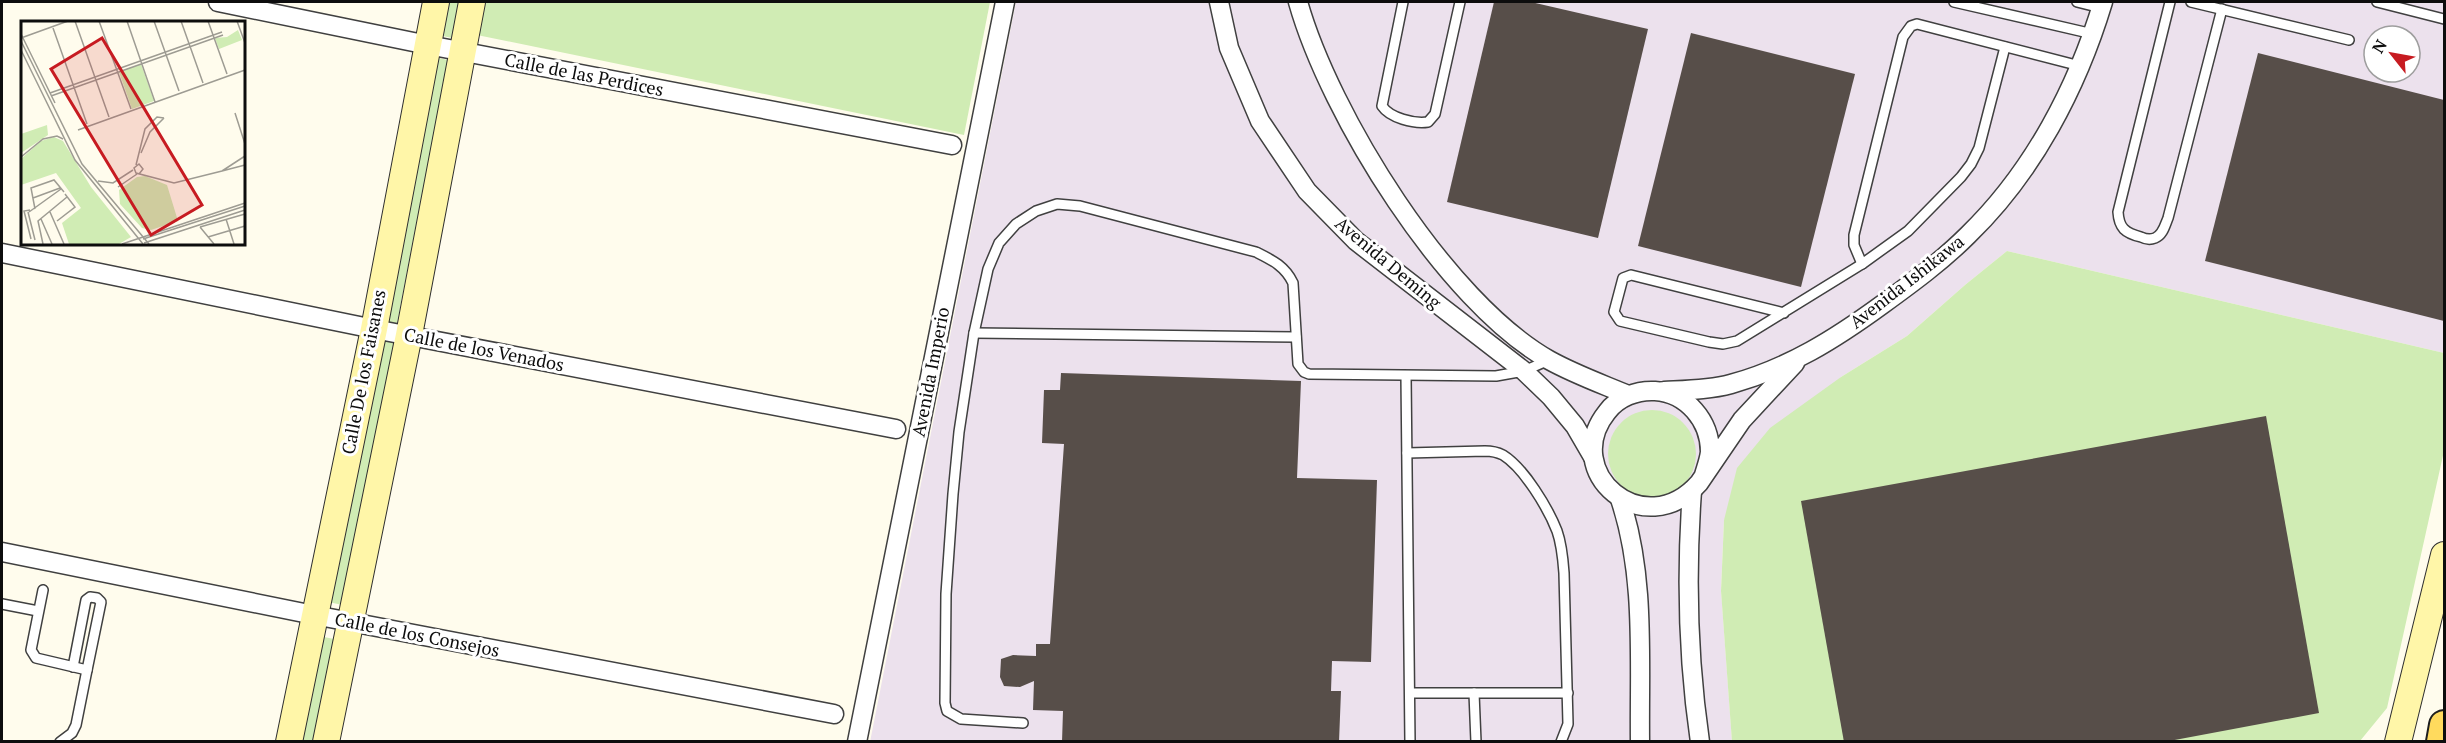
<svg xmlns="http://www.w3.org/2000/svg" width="2446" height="743" font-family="'PT Serif',serif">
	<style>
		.industrial { fill: #ece1ed; fill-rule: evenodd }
		.green { fill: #d0ecb4 }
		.building { fill: #574e49 }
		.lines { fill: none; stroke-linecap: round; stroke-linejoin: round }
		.lane-casing { stroke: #404040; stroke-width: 12 }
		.street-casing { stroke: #404040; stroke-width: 21 }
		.secondary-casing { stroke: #2f2f2f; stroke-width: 28 }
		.primary-casing { stroke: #1e1e1e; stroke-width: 32 }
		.lane { stroke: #fff; stroke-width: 9 }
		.street { stroke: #fff; stroke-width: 18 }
		.secondary { stroke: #fff6a8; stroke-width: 26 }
		.primary { stroke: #ffda5d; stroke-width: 28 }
		.labels { text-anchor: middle; stroke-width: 6; stroke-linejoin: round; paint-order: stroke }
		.street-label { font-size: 18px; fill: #0d0d0d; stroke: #fff }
		.inset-road { fill: none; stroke: #9e9c93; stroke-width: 1.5 }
		.view { fill: #c71b21; fill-opacity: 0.15; stroke: #c71b21; stroke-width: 3 }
		.inset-edge { fill: none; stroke: #0d0d0d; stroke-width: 3 }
	</style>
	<rect width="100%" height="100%" fill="#fffced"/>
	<!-- industrial -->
	<path class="industrial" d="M1016,2H2444V353L2007,251L1965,285L1907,336L1841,377L1724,520L1721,590L1732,741L870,742ZM2374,36H2410V72H2374Z"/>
	<!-- green -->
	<g class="green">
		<path d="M445,2H464L457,39L438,35Z"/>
		<path d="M483,2H990L964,135L477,35Z"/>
		<path d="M434,57L448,60L397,323L383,321Z"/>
		<path d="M2007,251L2444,353V451L2387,708L2360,741L1732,742L1721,591L1724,520L1737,468L1770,428L1841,377L1907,336L1965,285Z"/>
		<path d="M379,338L394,341L343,605L328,602Z"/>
		<circle cx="1652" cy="454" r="44"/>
		<path d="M319,636L334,639L314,741L299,742Z"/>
	</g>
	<!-- building -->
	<g class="building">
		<path d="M1494,2H1531L1648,29L1598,238L1447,202Z"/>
		<path d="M1691,33L1855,74L1801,287L1638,246Z"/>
		<path d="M2258,53L2444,100V321L2205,261Z"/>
		<path d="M1061,373L1301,381L1297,478L1377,480L1371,662L1332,661L1331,691H1341L1339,742H1062L1063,711L1033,710L1034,681L1020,687L1004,686L1000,677L1001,659L1013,655L1036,656V644H1050L1064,444L1042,443L1044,390H1060Z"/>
		<path d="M2266,416L2319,713L2164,742H1844L1801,501Z"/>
	</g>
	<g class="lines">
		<defs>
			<g id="lane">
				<path d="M1403,2L1382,106C1390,118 1414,124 1428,122L1435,114L1460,2"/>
				<path d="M1954,2L2093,34"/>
				<path d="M2077,2L2101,8"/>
				<path d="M2170,2L2118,212C2119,228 2125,233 2141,237C2145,239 2150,240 2155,238C2163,235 2165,225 2168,218L2222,9"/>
				<path d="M2191,2L2349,40"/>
				<path d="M2377,2L2444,19"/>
				<path d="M1862,264L1854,245V235L1903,37L1911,26L1917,24L2080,66"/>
				<path d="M1784,313L1631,275L1623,278L1614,312L1620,321L1709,342L1723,344L1737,341L1862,264L1908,231L1961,177L1971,164L1979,148L2005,47"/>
				<path d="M974,333L1296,337"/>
				<path d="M1406,376L1410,742"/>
				<path d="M1407,453L1485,451C1491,451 1497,452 1503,455C1524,468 1548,508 1557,531C1562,545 1563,559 1564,573L1568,724L1561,742"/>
				<path d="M43,590L31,650L36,658L87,670L76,725L72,733L60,742"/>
				<path d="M2,604L38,611"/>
				<path d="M73,667L86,600L90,597L97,598L101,602L87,670"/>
				<path d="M1410,693H1568"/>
				<path d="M1474,693L1476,742"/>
				<path d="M1023,723L961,719L947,711L945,703L946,594L953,494L959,432L974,333L988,269L999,243L1016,224L1036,211L1057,204L1080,206L1256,252C1272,260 1285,266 1293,283L1298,364L1304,372L1309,374L1496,376L1524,371L1549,360"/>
			</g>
			<g id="street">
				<path d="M218,2L428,45L952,145"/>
				<path d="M1219,2L1229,48L1260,121L1307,191L1356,241L1524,371L1551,397L1575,426L1593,457"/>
				<path d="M1298,2C1330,115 1445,301 1549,360C1574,374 1602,384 1628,395"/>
				<path d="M2,253L374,329L896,429"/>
				<path d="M1664,391C1686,390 1709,390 1731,384C1789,368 1835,339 1883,304C1912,283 1942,261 1968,235C2033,172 2077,88 2103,2"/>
				<path d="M1704,475C1706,468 1709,460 1710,452C1710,421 1687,393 1655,391C1637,390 1618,397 1607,412C1559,472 1644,545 1699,483L1742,420L1795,363"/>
				<path d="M1692,491C1686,573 1688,660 1700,742"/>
				<path d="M1620,499C1646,576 1639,661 1640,742"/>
				<path d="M2,552L314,615L834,714"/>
				<path d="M857,742L1005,2"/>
			</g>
			<g id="secondary">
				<path d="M289,742L374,329L436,2"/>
				<path d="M326,742L409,335L472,2"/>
				<path d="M2398,742L2444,555"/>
			</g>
			<path id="primary" d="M2441,742L2444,725"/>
		</defs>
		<!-- lane casing -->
		<use href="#lane" class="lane-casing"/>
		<!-- street casing -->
		<use href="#street" class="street-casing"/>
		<!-- secondary casing -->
		<use href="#secondary" class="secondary-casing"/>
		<!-- primary casing -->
		<use href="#primary" class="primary-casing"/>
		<!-- lane -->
		<use href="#lane" class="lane"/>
		<!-- street -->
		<use href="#street" class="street"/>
		<!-- secondary -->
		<use href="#secondary" class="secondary"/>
		<!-- primary -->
		<use href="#primary" class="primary"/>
	</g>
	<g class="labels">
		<!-- street labels -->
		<g class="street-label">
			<text transform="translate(584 75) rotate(11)" y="6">Calle de las Perdices</text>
			<text transform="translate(1388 263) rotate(40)" y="6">Avenida Deming</text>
			<text transform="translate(1907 282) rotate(-38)" y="6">Avenida Ishikawa</text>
			<text transform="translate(484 350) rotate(11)" y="6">Calle de los Venados</text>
			<text transform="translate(364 372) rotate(-79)" y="6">Calle De los Faisanes</text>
			<text transform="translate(931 372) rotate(-79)" y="6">Avenida Imperio</text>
			<text transform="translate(417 635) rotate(11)" y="6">Calle de los Consejos</text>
		</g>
	</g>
	<!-- overview -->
	<g transform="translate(21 21)">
		<rect width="224" height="224" fill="#fffced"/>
		<path d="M217,9L221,19L198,28L194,17L206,16ZM120,43L133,80L111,88L98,51ZM26,104L27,114L0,132V113ZM33,116L42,120L70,166L110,216L98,223H48L41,202L60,187L35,152L0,164V138L20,120ZM124,155L146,164L157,200L130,209L121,207L99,183L98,169L116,156Z" fill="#d0ecb4"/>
		<path class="inset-road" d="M54,0L88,96M78,0L110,88M106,0L134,81M133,0L158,70M160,0L182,62M187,0L206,53M216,0L224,22M32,7L66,103M0,13L34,82M0,17L47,0M0,20L61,143L128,223M0,29L54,139L122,223M29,72L201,11M30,75L202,14M214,92L224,123M57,109L224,49M120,132L129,111L143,97M224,135L201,150L224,144M0,136L22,118L36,115L42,118M115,144L124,108L136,96L143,97M118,153L122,148L118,143L113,147L115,152L153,162L201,150M77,160L92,162L112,149M97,166L116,153M12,177L39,167M14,188L10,167L33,159L43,171M9,189L3,190L10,218M7,191L14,219M8,191L40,168M29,191L43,223M20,198L31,223M205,198L213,223M36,200L54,186L44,173M179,206L224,193M179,206L193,223M187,216L224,205M122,218L224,185M123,222L224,189M22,223L17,200L46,176M101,223L224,182"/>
		<path class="view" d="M81,17L181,184L130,214L30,48Z"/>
		<rect width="224" height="224" class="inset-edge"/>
	</g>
	<!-- border -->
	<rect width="2446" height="743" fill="none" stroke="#0d0d0d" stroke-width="6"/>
	<!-- north arrow -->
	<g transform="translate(2392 54) rotate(301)"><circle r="28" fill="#ffffff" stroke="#9e9e9e" stroke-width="1.5"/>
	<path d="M0-4.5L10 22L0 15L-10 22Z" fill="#c71b21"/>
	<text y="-9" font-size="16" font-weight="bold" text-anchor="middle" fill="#0d0d0d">N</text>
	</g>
</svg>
